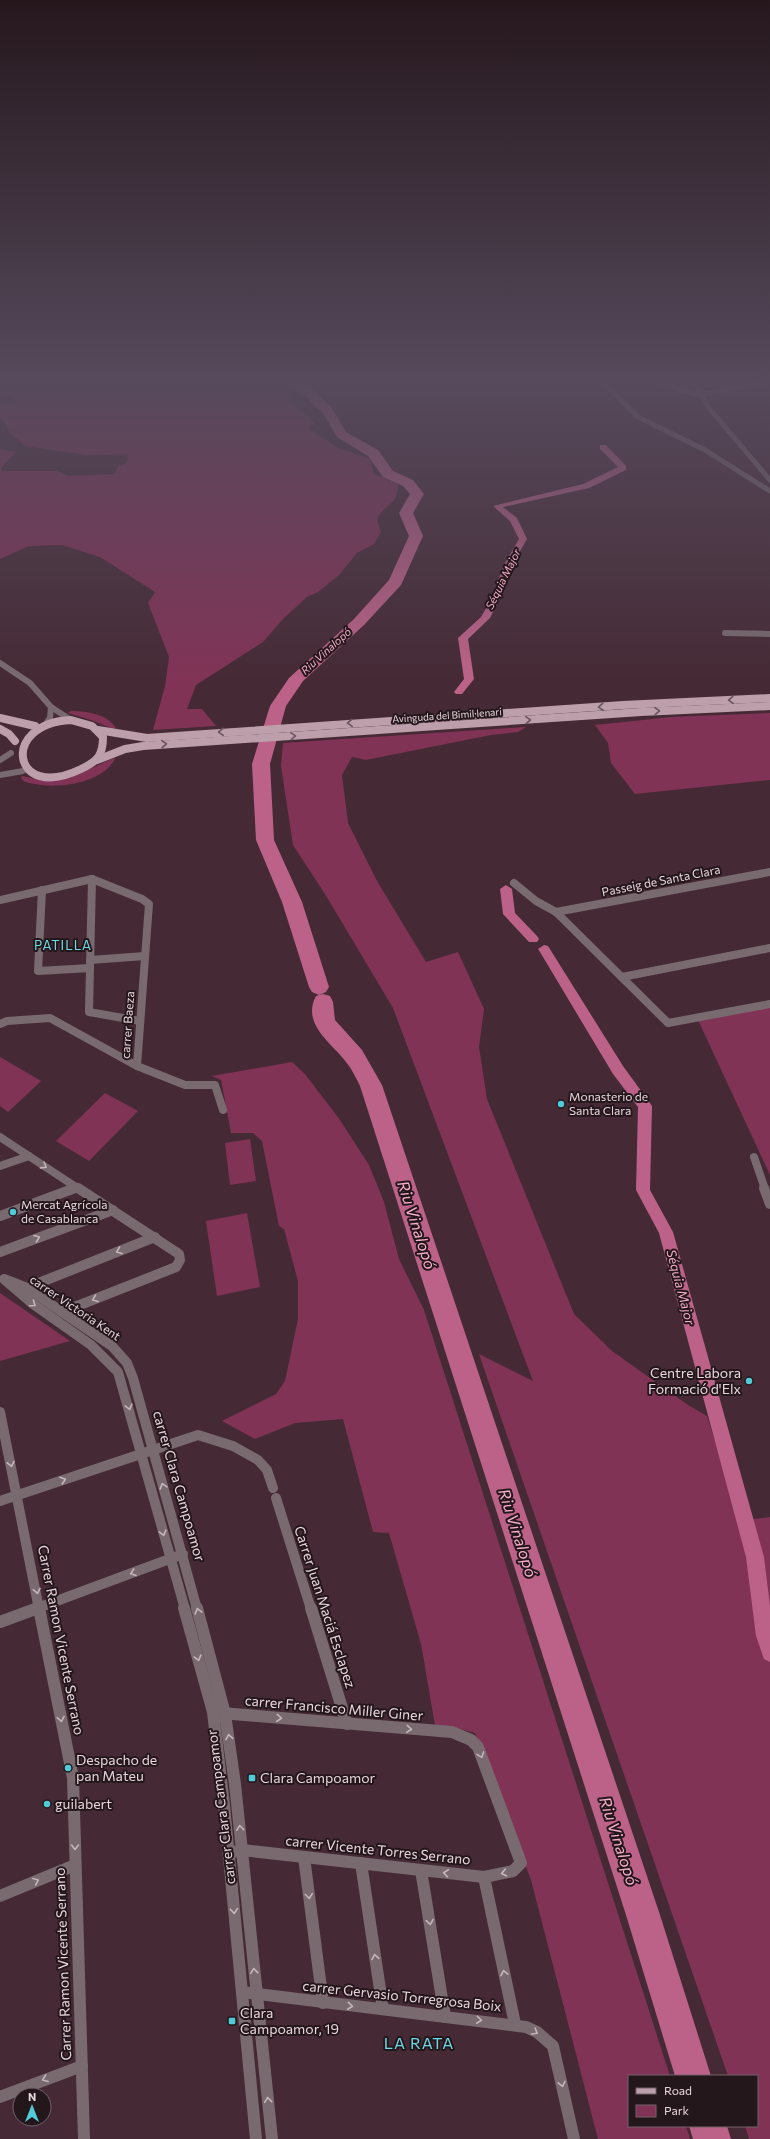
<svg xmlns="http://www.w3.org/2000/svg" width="770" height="2139" font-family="Commissioner,sans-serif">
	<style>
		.green { fill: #813356 }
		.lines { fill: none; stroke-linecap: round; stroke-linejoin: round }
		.canal { fill: #bc6288; fill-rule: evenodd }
		.river { fill: #bc6288; fill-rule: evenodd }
		.minor-far4 { stroke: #786a6f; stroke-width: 5 }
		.minor-far3 { stroke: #786a6f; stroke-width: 6 }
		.minor-far2 { stroke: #786a6f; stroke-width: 8 }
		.minor-far1 { stroke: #786a6f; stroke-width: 10 }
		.minor { stroke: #786a6f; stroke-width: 12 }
		.tertiary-far2 { stroke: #786a6f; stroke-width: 6 }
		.tertiary-far1 { stroke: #786a6f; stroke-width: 10 }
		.tertiary { stroke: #786a6f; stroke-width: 12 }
		.primary { stroke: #bc9faa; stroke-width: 8 }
		.oneway { stroke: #68545c }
		.oneway2 { stroke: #c6b6bb }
		.poi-dot { fill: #52cbd8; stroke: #24171c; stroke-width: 1.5 }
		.labels { text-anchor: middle; stroke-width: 4; stroke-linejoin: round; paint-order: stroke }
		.far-street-label { font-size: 10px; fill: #e8d6dc; stroke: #24171c }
		.far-water-label { font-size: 11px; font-style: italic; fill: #f6adc9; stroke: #24171c }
		.street-label { font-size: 12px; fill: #e8d6dc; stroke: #24171c }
		.poi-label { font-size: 12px; fill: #e8d6dc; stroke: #24171c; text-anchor: start }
		.neighbourhood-label { font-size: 13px; letter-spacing: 1px; fill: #6ed9e5; stroke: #24171c }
		.water-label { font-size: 13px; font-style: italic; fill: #f6adc9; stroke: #24171c }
		.near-poi-label { font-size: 14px; fill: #e8d6dc; stroke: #24171c; text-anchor: start }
		.near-street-label { font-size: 14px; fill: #e8d6dc; stroke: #24171c }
		.near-water-label { font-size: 16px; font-style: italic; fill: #f6adc9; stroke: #24171c }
		.near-neighbourhood-label { font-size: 16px; letter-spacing: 1px; fill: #6ed9e5; stroke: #24171c }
	</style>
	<rect width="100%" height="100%" fill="#452a35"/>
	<!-- green -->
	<g class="green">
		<path d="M0,383H262L275,386L291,394L292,403L315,423L308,428L338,448L370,459L374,474L398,484C399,513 368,505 381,532L374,544L357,553L339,575L318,592L307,597L284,618L263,642L196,685L187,709H202L216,726L153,730L165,686L169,657L148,603L155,592L100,557L62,545L29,546L0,559V449L16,452L1,468L2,471H57L68,476L115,474L118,466L127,463L128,454L87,455L25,446L9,432L4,421L0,418V405L13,401L11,395L0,396Z"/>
		<path d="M71,711C87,711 107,714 116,728L113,729L91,720L68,713Z"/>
		<path d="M770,713V780L635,794L611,763L608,743L595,725L671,717Z"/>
		<path d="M526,727L518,732L491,735L366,760L352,757L342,775L348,823L377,881L426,962L458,952L484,1009L479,1047L487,1099L574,1314L612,1351L688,1405L707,1416L740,1521L770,1517V2139H749L745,2126H757V2076H728L479,1354L533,1381L393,1008L325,894L293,845L281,766L283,743Z"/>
		<path d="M114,758L115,759C102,783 60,789 35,784C30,783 24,783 21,778L22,776C61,786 79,773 114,758Z"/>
		<path d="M770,1003V1175L698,1020Z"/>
		<path d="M0,1057L41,1081L8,1112L0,1106Z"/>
		<path d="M292,1062L305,1074L340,1120L369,1165L384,1202L399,1259L424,1310L670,2076H629V2126H686L690,2139H598L531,1880L475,1733L453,1727L435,1725L421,1644L389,1533L373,1532L343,1419L295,1423L255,1439L222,1421L276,1394L285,1381L298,1319V1281L284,1229L279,1226L262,1141L253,1133H231L221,1080L212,1076Z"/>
		<path d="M105,1093L138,1111L89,1161L56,1141Z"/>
		<path d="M250,1139L256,1181L230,1185L225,1143Z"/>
		<path d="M247,1213L260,1287L217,1296L206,1221Z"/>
		<path d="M0,1293L70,1341L0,1361Z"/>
	</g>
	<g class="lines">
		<!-- canal -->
		<g class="canal">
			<path d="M600,445H606L626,466V470L589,488L503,507L517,518L527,539L512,565L499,600L490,618L468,639L474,679L462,694H456L454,692L464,679L458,638L481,617L491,600L504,565L519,539L510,521L493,506L583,484L618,467L600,449Z"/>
			<path d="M506,885L512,889L515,913L537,936L539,939L537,942H529L503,914L500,889Z"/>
			<path d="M544,945L548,946L623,1066L652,1106L650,1190L673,1232L764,1557L770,1606V1662L764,1659L756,1636L746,1557L659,1233L636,1190L638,1107L613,1074L540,952L538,949Z"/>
		</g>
		<!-- river -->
		<g class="river">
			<path d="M287,383H302L310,387L332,408L346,432L378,450L393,471L413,480L424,494L413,513L423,536L401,585L364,625L303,681L286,706L270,764L274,840L302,902L329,987L326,992L319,995L312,992L309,987L282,902L256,840L252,764L270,706L289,678L354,619L389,580L409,536L399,513L410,494L403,486L383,477L368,456L337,437L323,413L302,393Z"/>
			<path d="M323,994L330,996L333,1002L335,1020L362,1050L382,1085L660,1915L711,2076H675L626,1915L360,1086C356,1078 352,1069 346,1062C332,1043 301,1024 316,996Z"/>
			<path d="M689,2126H727L731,2139H693Z"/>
		</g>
		<!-- minor-far4 -->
		<g class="minor-far4">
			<path d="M604,383L638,417L705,450L770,491"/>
			<path d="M661,383L699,395L759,383"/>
			<path d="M695,383L709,408L770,480"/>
		</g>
		<!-- minor-far3 -->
		<g class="minor-far3">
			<path d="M725,633L770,634"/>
			<path d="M0,760L11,753"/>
			<path d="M0,775L23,771"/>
		</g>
		<!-- minor-far2 -->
		<g class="minor-far2">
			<path d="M92,879L142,899L149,904L137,1066L185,1085H215L223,1110"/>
			<path d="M92,879L89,1012L140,1021"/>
			<path d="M514,883L536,901L556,912L668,1023L770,1004"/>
			<path d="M42,890L38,971L90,968"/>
			<path d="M0,900L92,879"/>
			<path d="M556,912L770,872"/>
			<path d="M90,960L145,956"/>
			<path d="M622,977L770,948"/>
			<path d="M0,1024L7,1021L50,1018L137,1066"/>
			<path d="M0,1137L79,1189"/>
			<path d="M754,1157L765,1189"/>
			<path d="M0,1166L29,1156"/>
			<path d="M72,1189L77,1187"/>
		</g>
		<!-- minor-far1 -->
		<g class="minor-far1">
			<path d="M764,1188L770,1204"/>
			<path d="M0,1216L75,1188"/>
			<path d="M0,1252L113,1210"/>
			<path d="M23,1292L36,1284L155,1237"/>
			<path d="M62,1312L176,1267L180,1260L179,1254L78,1188"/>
			<path d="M0,1412L39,1609"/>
			<path d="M276,1498L311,1609"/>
			<path d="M0,1501L198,1435L233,1446L258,1460L267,1470L273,1488"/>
			<path d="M35,1609L183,1554"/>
		</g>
		<!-- minor -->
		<g class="minor">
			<path d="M39,1608L73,1778L84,2139"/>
			<path d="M311,1608L347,1724"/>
			<path d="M0,1622L38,1608"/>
			<path d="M221,1713L452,1732L471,1740L478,1747L521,1863L513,1871L484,1877L242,1850L229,1853"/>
			<path d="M304,1857L323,2003"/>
			<path d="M361,1863L383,2009"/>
			<path d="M421,1870L445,2017"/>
			<path d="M484,1877L515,2024"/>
			<path d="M0,1896L75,1865"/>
			<path d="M242,1992L526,2027L537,2032L553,2046L574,2139"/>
			<path d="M0,2097L82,2066"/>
		</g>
		<!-- tertiary-far2 -->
		<g class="tertiary-far2">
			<path d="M0,663L30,683L51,707L71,720"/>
			<path d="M47,722L50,718L51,707"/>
		</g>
		<!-- tertiary-far1 -->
		<g class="tertiary-far1">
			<path d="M4,1279L27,1288L112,1346L127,1363L133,1378L197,1609"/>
			<path d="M6,1281L33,1304L91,1345L118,1372L185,1609"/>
		</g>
		<!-- tertiary -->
		<g class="tertiary">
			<path d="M184,1608L213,1712L224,1805L256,2139"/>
			<path d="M197,1608L225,1714L235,1784L272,2139"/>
		</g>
		<!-- primary -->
		<g class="primary">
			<path d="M0,718L35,726"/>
			<path d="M71,720L92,726L103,737C103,755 98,761 81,769C11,803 0,723 71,720Z"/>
			<path d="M0,729L9,734L15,741"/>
			<path d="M98,730L147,738L623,705L770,698"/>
			<path d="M97,760L125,749L143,746L641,712L770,706"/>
		</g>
	</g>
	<!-- one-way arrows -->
	<defs><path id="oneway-chevron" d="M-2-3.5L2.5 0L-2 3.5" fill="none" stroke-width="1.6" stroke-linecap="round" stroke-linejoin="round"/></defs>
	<g class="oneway">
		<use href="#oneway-chevron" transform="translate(731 700) rotate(177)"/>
		<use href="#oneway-chevron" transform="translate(601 707) rotate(176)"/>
		<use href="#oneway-chevron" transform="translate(657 711) rotate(-3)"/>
		<use href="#oneway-chevron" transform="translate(528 720) rotate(-4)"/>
		<use href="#oneway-chevron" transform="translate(350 723) rotate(176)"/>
		<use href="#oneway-chevron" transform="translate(221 732) rotate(176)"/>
		<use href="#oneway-chevron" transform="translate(293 736) rotate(-4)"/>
		<use href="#oneway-chevron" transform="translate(164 744) rotate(-4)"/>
	</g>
	<g class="oneway2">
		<use href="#oneway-chevron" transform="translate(44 1166) rotate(32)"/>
		<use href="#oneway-chevron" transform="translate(37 1238) rotate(-21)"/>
		<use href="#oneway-chevron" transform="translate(119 1251) rotate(159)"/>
		<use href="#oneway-chevron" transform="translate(95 1299) rotate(159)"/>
		<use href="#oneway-chevron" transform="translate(33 1304) rotate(35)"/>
		<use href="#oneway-chevron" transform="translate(129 1407) rotate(75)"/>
		<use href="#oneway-chevron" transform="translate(11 1464) rotate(78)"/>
		<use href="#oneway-chevron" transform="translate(63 1480) rotate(-18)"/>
		<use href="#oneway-chevron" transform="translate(163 1486) rotate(-106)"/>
		<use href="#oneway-chevron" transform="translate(163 1533) rotate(75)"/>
		<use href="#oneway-chevron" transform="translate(133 1573) rotate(160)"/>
		<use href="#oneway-chevron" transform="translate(37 1591) rotate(79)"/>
		<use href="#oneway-chevron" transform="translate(198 1611) rotate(-105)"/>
		<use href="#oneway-chevron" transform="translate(198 1658) rotate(75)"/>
		<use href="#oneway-chevron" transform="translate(279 1718) rotate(5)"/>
		<use href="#oneway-chevron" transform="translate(61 1719) rotate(79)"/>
		<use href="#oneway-chevron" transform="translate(409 1729) rotate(5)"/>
		<use href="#oneway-chevron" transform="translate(229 1737) rotate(-100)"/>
		<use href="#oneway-chevron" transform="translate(481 1755) rotate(70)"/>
		<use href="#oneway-chevron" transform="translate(240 1828) rotate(-96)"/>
		<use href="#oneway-chevron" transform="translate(75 1847) rotate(89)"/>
		<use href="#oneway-chevron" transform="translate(446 1873) rotate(-173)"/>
		<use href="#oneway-chevron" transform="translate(504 1873) rotate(167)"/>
		<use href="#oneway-chevron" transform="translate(36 1881) rotate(-22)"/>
		<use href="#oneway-chevron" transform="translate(309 1896) rotate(83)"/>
		<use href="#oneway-chevron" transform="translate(234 1911) rotate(85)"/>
		<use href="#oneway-chevron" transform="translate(430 1922) rotate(81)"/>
		<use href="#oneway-chevron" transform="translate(375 1957) rotate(-99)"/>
		<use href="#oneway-chevron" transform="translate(254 1971) rotate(-96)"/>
		<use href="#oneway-chevron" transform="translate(504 1973) rotate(-102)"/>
		<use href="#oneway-chevron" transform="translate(350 2006) rotate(6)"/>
		<use href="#oneway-chevron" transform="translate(479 2020) rotate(6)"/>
		<use href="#oneway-chevron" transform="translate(535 2032) rotate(31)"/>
		<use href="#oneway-chevron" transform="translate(45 2079) rotate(159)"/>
		<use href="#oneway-chevron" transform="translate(562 2084) rotate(77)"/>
		<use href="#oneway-chevron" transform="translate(268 2100) rotate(-96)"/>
	</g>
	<!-- sky -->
	<linearGradient id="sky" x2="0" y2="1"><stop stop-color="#26171d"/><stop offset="0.56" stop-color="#564a5c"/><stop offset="1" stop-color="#564a5c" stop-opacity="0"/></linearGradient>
	<rect width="770" height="682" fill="url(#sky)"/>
	<!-- markers -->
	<g class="poi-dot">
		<circle cx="561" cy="1104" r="4"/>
		<circle cx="13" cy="1212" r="4"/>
		<circle cx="749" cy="1381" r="4"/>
		<circle cx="68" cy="1768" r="4"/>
		<rect x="248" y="1774" width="8" height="8" rx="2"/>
		<circle cx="47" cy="1804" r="4"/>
		<rect x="228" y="2017" width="8" height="8" rx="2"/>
	</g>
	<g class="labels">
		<!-- far-street labels -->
		<g class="far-street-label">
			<text transform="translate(447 715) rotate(-4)" y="4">Avinguda del Bimil·lenari</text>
		</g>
		<!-- far-water labels -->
		<g class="far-water-label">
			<text transform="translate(503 579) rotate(-64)" y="4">Séquia Major</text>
			<text transform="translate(326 651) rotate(-42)" y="4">Riu Vinalopó</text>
		</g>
		<!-- street labels -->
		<g class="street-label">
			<text transform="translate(661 881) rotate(-11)" y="4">Passeig de Santa Clara</text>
			<text transform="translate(128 1025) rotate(-86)" y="4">carrer Baeza</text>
			<text transform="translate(75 1308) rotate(34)" y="4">carrer Victoria Kent</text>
		</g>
		<!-- poi labels -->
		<g class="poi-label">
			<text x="569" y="1101">Monasterio de<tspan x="569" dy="14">Santa Clara</tspan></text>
			<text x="21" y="1209">Mercat Agrícola<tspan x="21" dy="14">de Casablanca</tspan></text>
		</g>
		<!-- neighbourhood labels -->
		<g class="neighbourhood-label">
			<text x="63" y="950">PATILLA</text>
		</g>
		<!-- water labels -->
		<g class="water-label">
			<text transform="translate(681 1287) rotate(75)" y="5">Séquia Major</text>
		</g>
		<!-- near-poi labels -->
		<g class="near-poi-label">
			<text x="741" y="1378" text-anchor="end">Centre Labora<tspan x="741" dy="16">Formació d'Elx</tspan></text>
			<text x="76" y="1765">Despacho de<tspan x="76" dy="16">pan Mateu</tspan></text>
			<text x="260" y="1783">Clara Campoamor</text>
			<text x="55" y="1809">guilabert</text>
			<text x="240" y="2018">Clara<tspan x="240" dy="16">Campoamor, 19</tspan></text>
		</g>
		<!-- near-street labels -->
		<g class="near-street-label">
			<text transform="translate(179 1486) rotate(74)" y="5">carrer Clara Campoamor</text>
			<text transform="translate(325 1607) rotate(72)" y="5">Carrer Juan Maciá Esclapez</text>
			<text transform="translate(61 1640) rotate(79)" y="5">Carrer Ramon Vicente Serrano</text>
			<text transform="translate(334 1708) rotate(5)" y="5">carrer Francisco Miller Giner</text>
			<text transform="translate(221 1807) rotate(-97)" y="5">carrer Clara Campoamor</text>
			<text transform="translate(378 1850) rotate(6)" y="5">carrer Vicente Torres Serrano</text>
			<text transform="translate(63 1964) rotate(-92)" y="5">Carrer Ramon Vicente Serrano</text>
			<text transform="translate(402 1996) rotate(6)" y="5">carrer Gervasio Torregrosa Boix</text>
		</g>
		<!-- near-water labels -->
		<g class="near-water-label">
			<text transform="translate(417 1225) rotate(72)" y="6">Riu Vinalopó</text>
			<text transform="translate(518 1533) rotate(72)" y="6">Riu Vinalopó</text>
			<text transform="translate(619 1841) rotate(72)" y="6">Riu Vinalopó</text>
		</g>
		<!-- near-neighbourhood labels -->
		<g class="near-neighbourhood-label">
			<text x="419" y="2049">LA RATA</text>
		</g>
	</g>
	<!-- legend -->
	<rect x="628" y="2075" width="130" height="52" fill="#24171c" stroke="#726369"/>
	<rect x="636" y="2088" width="20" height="6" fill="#bc9faa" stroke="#726369"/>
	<text x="664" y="2095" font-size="12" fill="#e8d6dc">Road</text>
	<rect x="636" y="2105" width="20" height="12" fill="#813356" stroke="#726369"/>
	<text x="664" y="2115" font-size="12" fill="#e8d6dc">Park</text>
	<!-- north arrow -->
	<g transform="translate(32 2107)"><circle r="19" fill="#24171c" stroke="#726369"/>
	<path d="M0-3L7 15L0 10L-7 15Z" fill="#52cbd8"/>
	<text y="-6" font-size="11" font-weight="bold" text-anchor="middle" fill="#e8d6dc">N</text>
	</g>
</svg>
